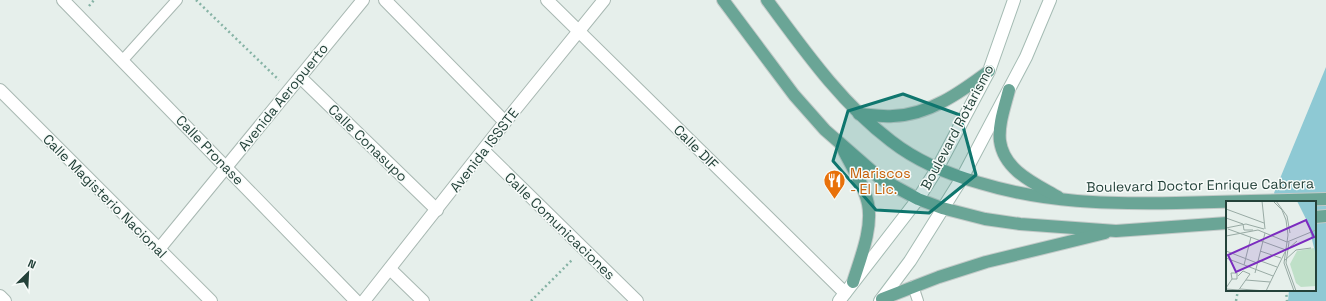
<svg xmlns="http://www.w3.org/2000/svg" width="1326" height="301" font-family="'Space Grotesk',sans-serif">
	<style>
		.water { fill: #8ec9d4 }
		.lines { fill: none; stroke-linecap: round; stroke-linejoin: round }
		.lane-casing { stroke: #a8b8b2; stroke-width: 12 }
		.street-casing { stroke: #a8b8b2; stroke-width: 14 }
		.secondary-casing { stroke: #a4bbb3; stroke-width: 14 }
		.primary-casing { stroke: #c2cac8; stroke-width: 14 }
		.path { stroke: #86b3a5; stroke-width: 2.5; stroke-dasharray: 2 3; stroke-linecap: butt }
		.lane { stroke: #fff; stroke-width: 10 }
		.street { stroke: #fff; stroke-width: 12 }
		.secondary { stroke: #fff; stroke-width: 12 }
		.primary { stroke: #6aa596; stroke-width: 12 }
		.marked { fill: #0f766e; fill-opacity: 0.2; stroke: #0f766e; stroke-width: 3; stroke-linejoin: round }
		.labels { text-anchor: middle; stroke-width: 3; stroke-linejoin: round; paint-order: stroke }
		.street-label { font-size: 14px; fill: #24423a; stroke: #f7fbf9 }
		.food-label { font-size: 14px; fill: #c56008; stroke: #f7fbf9; text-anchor: start }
		.inset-road { fill: none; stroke: #98aaa4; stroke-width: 1 }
		.view { fill: #7b2cbf; fill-opacity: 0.15; stroke: #7b2cbf; stroke-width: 2 }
		.inset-edge { fill: none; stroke: #24423a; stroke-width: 2 }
	</style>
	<rect width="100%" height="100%" fill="#e6efeb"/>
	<!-- water -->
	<path class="water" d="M1326,67V301H1288L1289,290H1315V202H1278L1274,193Z"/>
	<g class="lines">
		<defs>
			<g id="lane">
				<path d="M122,61L177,0"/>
				<path d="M913,286L918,301"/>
			</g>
			<g id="street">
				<path d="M63,0L356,301"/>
				<path d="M385,0L505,122"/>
				<path d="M547,0L845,293"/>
				<path d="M300,77L437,210"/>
				<path d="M0,90L211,301"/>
				<path d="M484,151L637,301"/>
				<path d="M159,249L363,0"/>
				<path d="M390,269L423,301"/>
				<path d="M0,296L5,301"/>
				<path d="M364,301L505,122L604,0"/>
			</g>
			<g id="secondary">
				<path d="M839,301L918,199L937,169L989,71L1014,0"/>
				<path d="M880,301L910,261L962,178L1026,57L1050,0"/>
			</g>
			<g id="primary">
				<path d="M723,0L794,95L825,130L881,179L918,199L942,208L985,219L1020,224L1116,231L1227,223"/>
				<path d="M767,0C804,50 841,103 891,141C918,162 947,174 980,183C1046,203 1107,204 1176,203C1226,202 1276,200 1326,199"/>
				<path d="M1009,90C1005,106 998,125 1000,141C1004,171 1036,184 1058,197"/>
				<path d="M859,114C870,115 882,117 893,116C929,115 961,92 989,71"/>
				<path d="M844,151C852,167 864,185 868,204C873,228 860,259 853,282"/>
				<path d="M1315,217L1326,216"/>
				<path d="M882,299L939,277L986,262L1105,233"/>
			</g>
		</defs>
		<!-- lane casing -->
		<use href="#lane" class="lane-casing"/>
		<!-- street casing -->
		<use href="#street" class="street-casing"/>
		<!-- secondary casing -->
		<use href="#secondary" class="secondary-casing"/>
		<!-- primary casing -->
		<use href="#primary" class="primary-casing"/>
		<!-- path -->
		<g class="path">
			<path d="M196,0L279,80"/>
			<path d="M89,6L94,0"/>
			<path d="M1286,290L1287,301"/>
			<path d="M531,301L573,259"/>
			<path d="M1236,301L1238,290"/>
		</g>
		<!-- lane -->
		<use href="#lane" class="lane"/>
		<!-- street -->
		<use href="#street" class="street"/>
		<!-- secondary -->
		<use href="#secondary" class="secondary"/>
		<!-- primary -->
		<use href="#primary" class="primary"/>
	</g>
	<!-- marked area -->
	<path class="marked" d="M903,94L960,115L976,175L929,213L876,210L833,161L848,111Z"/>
	<!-- icons -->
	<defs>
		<symbol id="restaurant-pin" viewBox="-11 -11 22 30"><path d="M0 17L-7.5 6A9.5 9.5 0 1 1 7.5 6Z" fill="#e8710a" stroke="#f7fbf9"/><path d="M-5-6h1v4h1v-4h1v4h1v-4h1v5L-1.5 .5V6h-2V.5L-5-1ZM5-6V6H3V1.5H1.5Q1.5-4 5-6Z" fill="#fff"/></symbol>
	</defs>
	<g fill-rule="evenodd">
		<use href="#restaurant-pin" x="822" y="168" width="25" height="34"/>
	</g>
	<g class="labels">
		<!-- street labels -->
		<g class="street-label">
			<text transform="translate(283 97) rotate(-51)" y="5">Avenida Aeropuerto</text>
			<text transform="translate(957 127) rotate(-62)" y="5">Boulevard Rotarismo</text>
			<text transform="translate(368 143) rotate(44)" y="5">Calle Conasupo</text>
			<text transform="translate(696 147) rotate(45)" y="5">Calle DIF</text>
			<text transform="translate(210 150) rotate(46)" y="5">Calle Pronase</text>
			<text transform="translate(484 150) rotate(-52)" y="5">Avenida ISSSTE</text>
			<text transform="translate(1200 185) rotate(-1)" y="5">Boulevard Doctor Enrique Cabrera</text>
			<text transform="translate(105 196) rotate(45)" y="5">Calle Magisterio Nacional</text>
			<text transform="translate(560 226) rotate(44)" y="5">Calle Comunicaciones</text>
		</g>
		<!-- food labels -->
		<g class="food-label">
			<text x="850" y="178">Mariscos<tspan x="850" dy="16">- El Lic.</tspan></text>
		</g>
	</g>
	<!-- overview -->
	<g transform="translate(1226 201)">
		<rect width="90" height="90" fill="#e6efeb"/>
		<path d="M88,47L90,53V85L75,86L70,82L64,63L71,50Z" fill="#bfe0c8"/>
		<path d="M71,0H88L90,3V55L82,22Z" fill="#8ec9d4"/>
		<path class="inset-road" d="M36,0L39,28M47,0L56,9L60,19L62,34L58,62L68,90M50,0L61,15L64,32M0,8L38,22M0,17L17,23L18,29H27M0,27L20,23L38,28M2,28L60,49M0,35L32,29L61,41L90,29M63,41L60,62L70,90M62,48L71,40M0,50L31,62M34,50L55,57M0,57L47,75M32,59L51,66M58,60L70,49L85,47M18,64L25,36M29,72L39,32M20,79L44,81M0,87L6,78H11V72H5L6,78M0,88L13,89M14,88L40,90M12,90L24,73L17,70L12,75M40,90L59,51"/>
		<path class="view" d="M80,19L88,36L10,71L2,54Z"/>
		<rect width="90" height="90" class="inset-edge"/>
	</g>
	<!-- north arrow -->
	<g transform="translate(28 273) rotate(24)" stroke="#f7fbf9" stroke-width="3" paint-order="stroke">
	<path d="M0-3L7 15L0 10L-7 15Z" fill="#24423a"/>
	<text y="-6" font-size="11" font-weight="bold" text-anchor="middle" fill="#24423a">N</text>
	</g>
</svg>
